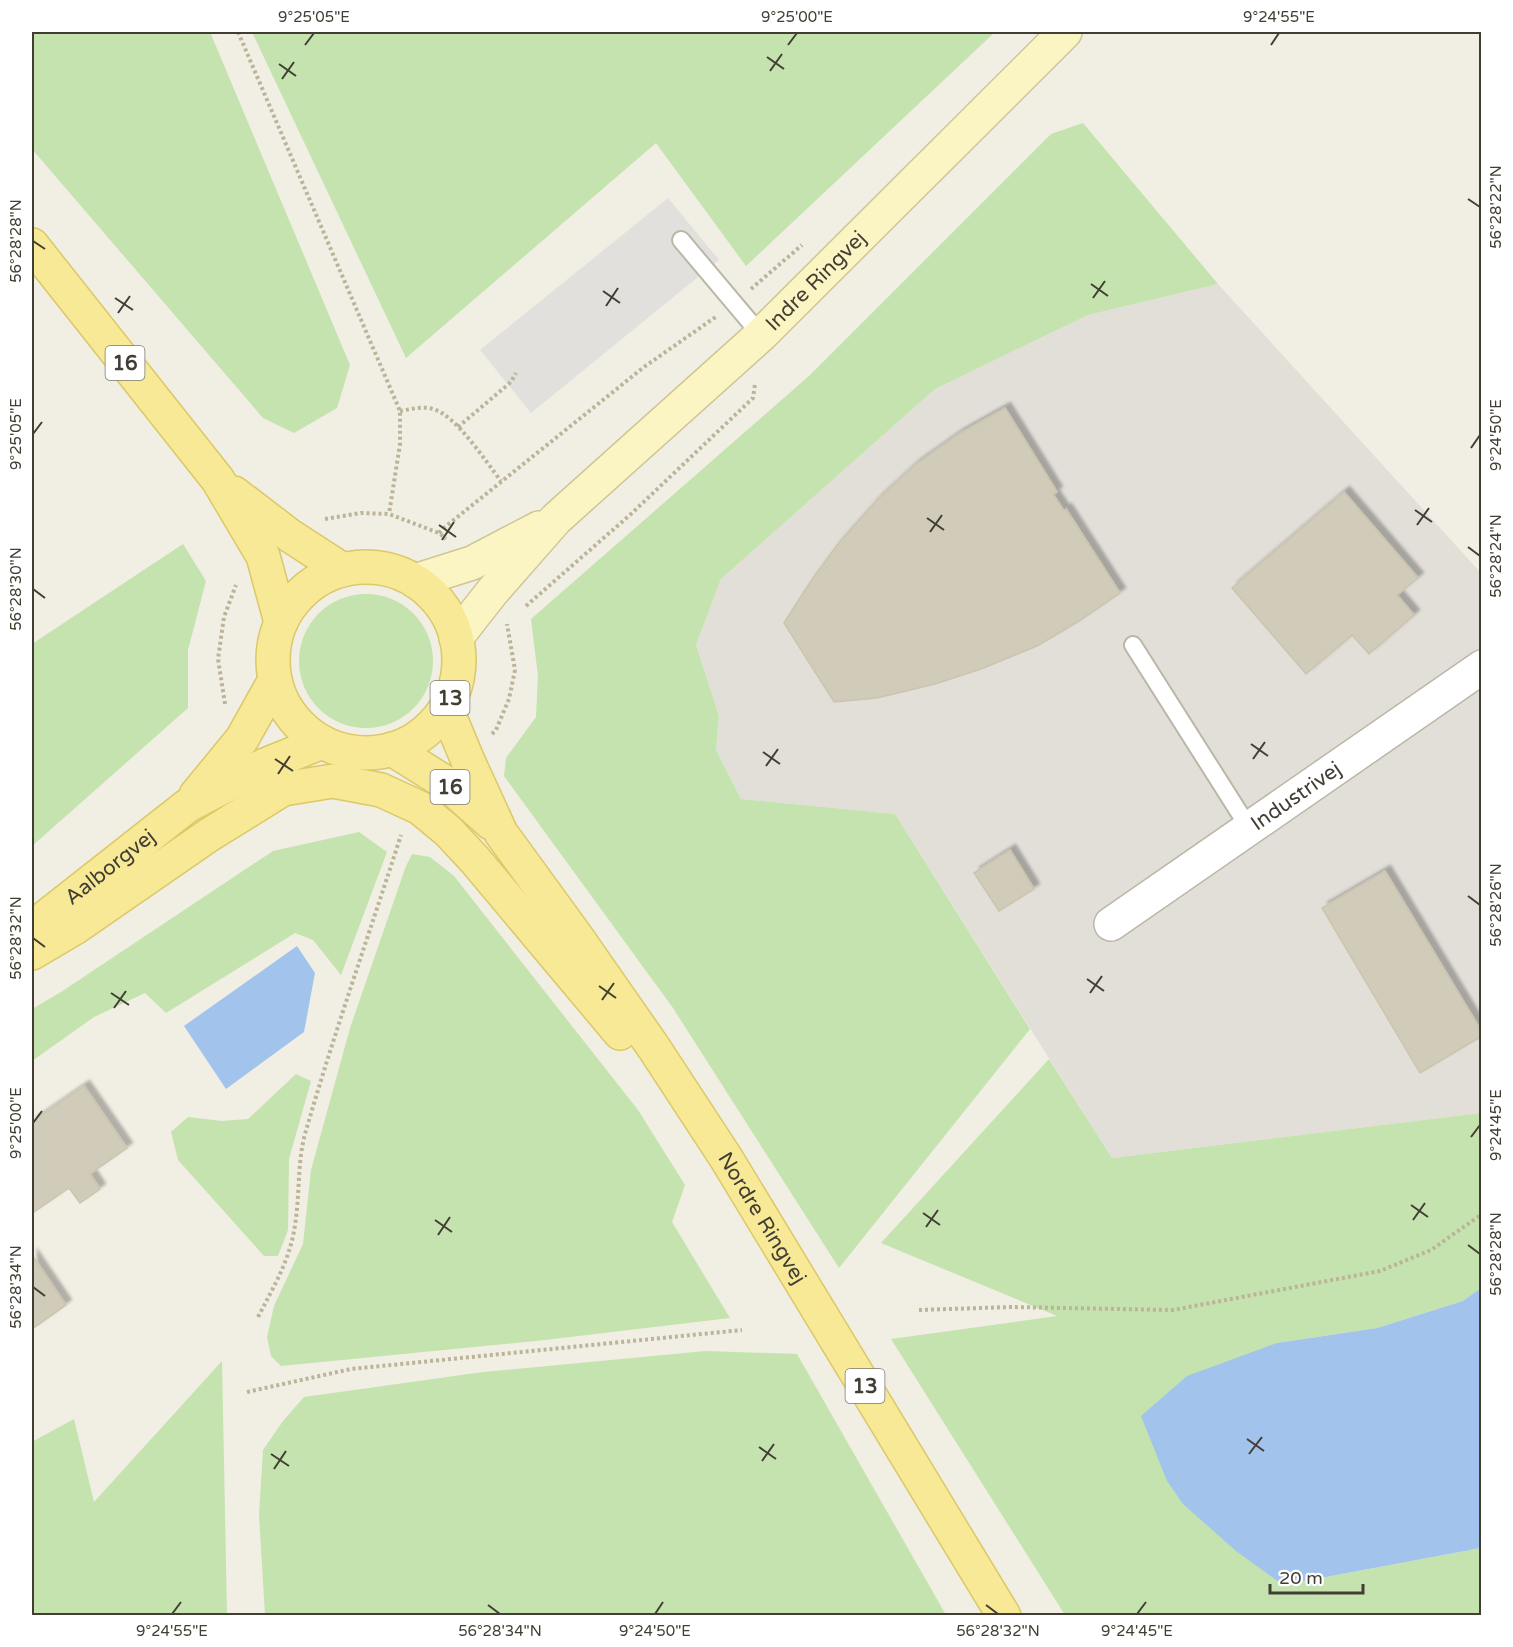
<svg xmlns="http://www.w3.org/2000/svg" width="1513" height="1647" viewBox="0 0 1513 1647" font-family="'Varela Round',sans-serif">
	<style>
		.industrial { fill: #e2dfd9 }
		.green { fill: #c4e3ae }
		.parking { fill: #e1e0dc }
		.water { fill: #a2c3eb }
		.building { fill: #d1cbba; stroke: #ccc4ae; stroke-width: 1.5; filter: url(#shadow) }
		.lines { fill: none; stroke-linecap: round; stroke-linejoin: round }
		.lane-casing { stroke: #bbb7a7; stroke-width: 20 }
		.street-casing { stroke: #bbb7a7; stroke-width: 36 }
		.secondary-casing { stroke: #cec696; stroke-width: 36 }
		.primary-casing { stroke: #dbc867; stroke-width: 36 }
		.path { stroke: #bcb499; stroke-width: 4; stroke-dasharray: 3 3; stroke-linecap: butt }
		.lane { stroke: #fff; stroke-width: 16 }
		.street { stroke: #fff; stroke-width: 33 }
		.secondary { stroke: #fbf5c3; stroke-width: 33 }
		.primary { stroke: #f7e996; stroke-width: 33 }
		.ticks { fill: none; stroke: #423e34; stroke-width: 2 }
		.labels { text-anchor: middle; stroke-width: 6; stroke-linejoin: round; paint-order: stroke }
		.shield { fill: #fff; stroke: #7b7871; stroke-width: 1.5 }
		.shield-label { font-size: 20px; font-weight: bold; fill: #423e34 }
		.street-label { font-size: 21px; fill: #423e34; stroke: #fff }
		.neatline { fill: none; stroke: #423e34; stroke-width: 2 }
		.ticks-label { font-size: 15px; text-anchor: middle; fill: #423e34 }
	</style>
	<defs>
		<filter id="shadow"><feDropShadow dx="5.5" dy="-5.5" stdDeviation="1.5" flood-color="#0004"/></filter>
	</defs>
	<rect width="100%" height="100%" fill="#f1eee4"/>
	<path class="industrial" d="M 1218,284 L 1481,573 L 1481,1113 L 1112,1158 L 895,814 L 741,799 L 716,750 L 719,716 L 696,645 L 721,579 L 935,389 L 1088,315 Z"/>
	<g class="green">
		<path d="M 32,32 L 210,32 L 350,365 L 337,408 L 294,433 L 263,418 L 32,149 Z"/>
		<path d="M 252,32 L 995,32 L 746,266 L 656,143 L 406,358 Z"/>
		<path d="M 1083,123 L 1218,284 L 1088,315 L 935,389 L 721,579 L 696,645 L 719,716 L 716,750 L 741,799 L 895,814 L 1030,1029 L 839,1268 L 673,1008 L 504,776 L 506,758 L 536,717 L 538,676 L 531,619 L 809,376 L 1051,134 Z"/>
		<path d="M 183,544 L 206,581 L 188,650 L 188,708 L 32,846 L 32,644 Z"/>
		<circle cx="366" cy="661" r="67"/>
		<path d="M 359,832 L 387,852 L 341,975 L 313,940 L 295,933 L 166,1013 L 145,993 L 94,1017 L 32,1061 L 32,1009 L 61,992 L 273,851 Z"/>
		<path d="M 412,854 L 430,857 L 454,876 L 638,1110 L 685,1185 L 672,1222 L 730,1318 L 545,1340 L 281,1366 L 271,1356 L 267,1337 L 274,1306 L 303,1244 L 311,1170 L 350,1028 L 406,866 Z"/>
		<path d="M 1049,1059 L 1112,1158 L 1481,1113 L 1481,1288 L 1463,1301 L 1377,1328 L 1277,1343 L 1283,1585 L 1481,1548 L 1481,1615 L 1065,1615 L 891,1339 L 1057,1316 L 881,1243 Z"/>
		<path d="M 296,1074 L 311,1081 L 289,1159 L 288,1230 L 278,1256 L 264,1256 L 178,1160 L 171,1132 L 188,1117 L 222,1121 L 248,1119 Z"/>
		<path d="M 706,1351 L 797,1354 L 946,1615 L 265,1615 L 259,1515 L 263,1450 L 283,1421 L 304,1397 L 483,1372 Z"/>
		<path d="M 222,1361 L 227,1615 L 32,1615 L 32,1442 L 74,1419 L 94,1502 Z"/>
	</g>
	<path class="parking" d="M 668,198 L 719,260 L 531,413 L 480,350 Z"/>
	<g class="water">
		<path d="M 297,946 L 315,973 L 304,1032 L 226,1089 L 184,1026 Z"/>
		<path d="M 1481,1288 L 1481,1548 L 1283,1585 L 1236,1551 L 1183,1504 L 1167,1481 L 1141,1416 L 1187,1376 L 1277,1343 L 1377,1328 L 1463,1301 Z"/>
	</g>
	<g class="building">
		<path d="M 1005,408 L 1057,492 L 1053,494 L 1064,511 L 1066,509 L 1120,593 L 1079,621 L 1037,646 L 981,669 L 935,684 L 877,698 L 834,702 L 784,623 L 811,581 L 838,544 L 878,499 L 915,465 L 959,434 Z"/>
		<path d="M 1344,492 L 1418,578 L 1397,595 L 1414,615 L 1369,654 L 1352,635 L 1306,674 L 1232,588 Z"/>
		<path d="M 1010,850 L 1034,889 L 999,911 L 974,873 Z"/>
		<path d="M 1385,871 L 1482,1032 L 1482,1036 L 1420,1073 L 1322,908 Z"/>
		<path d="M 84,1086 L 127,1148 L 90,1174 L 100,1189 L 80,1203 L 69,1188 L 34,1212 L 32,1208 L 32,1122 Z"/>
		<path d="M 32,1255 L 66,1305 L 32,1329 Z"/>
	</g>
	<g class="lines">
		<g class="lane-casing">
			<g id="lane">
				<path d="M 681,240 L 761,335"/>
				<path d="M 1133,645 L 1249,828"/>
			</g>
		</g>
		<g class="street-casing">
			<g id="street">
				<path id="s1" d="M 1111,924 L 1482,667"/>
			</g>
		</g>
		<g class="secondary-casing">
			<g id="secondary">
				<path d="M 415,581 L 472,563 L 539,528"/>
				<path id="s2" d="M 456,638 L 492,592 L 556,519 L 761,335 L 1065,32"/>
			</g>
		</g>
		<g class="primary-casing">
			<g id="primary">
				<path d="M 32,245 L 218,480 L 263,556 L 281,622"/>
				<path d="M 234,493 L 289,535 L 343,570"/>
				<circle cx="366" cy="660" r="93"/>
				<path id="s3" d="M 446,708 L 468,761 L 501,833 L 576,936 L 654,1048 L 726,1158 L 1004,1616"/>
				<path d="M 392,749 L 446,783 L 491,823"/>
				<path d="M 196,795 L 242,739 L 275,680"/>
				<path id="s4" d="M 32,928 L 187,806 L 265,765 L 322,742"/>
				<path d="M 32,953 L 76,927 L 209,835 L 283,789 L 333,781 L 381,790 L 420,808 L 448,831 L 475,860 L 620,1033"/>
			</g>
		</g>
		<g class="path">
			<path d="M 238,32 L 400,411 L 400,444 L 389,514"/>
			<path d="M 751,289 L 802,245"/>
			<path d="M 400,411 C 411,409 423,406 433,409 C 456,415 486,462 501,481"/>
			<path d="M 458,427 L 511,382 L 516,373"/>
			<path d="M 325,519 L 361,513 L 389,514 L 439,533 L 446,539"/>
			<path d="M 439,533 L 445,527 L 644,367 L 717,316"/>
			<path d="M 526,606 L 631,514 L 753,398 L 755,384"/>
			<path d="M 225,704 L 218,659 L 224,617 L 236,585"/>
			<path d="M 492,734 L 496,730 L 509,699 L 515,670 L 507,624"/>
			<path d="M 919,1310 L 1011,1307 L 1173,1310 L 1380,1271 L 1431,1250 L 1482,1214"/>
			<path d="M 258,1317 C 274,1286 290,1260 295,1225 C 300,1195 297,1164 305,1134 C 334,1033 369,935 401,835"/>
			<path d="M 247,1392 L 351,1369 L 742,1330"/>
		</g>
		<use href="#lane" class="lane"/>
		<use href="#street" class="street"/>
		<use href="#secondary" class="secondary"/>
		<use href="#primary" class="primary"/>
	</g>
	<path class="ticks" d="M 305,45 L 314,33M 788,45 L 797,33M 1271,45 L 1279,33M 767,57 L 784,69M 279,64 L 296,76M 770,71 L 782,54M 282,79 L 294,62M 1468,199 L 1480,207M 33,241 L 45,249M 1091,284 L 1108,296M 603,291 L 620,303M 115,298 L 133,310M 1093,298 L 1105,281M 606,306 L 618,288M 118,313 L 130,296M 33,434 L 42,422M 1471,448 L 1480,435M 1415,510 L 1432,522M 927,518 L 944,530M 439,525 L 456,537M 1417,525 L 1429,508M 930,532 L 942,515M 442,540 L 454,522M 1468,547 L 1480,556M 33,589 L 45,598M 1251,744 L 1268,756M 763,752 L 780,764M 275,759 L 293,771M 1253,759 L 1265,742M 766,766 L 778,749M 278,774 L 290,756M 1468,896 L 1480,905M 33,938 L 45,947M 1087,979 L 1104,991M 599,986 L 616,998M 111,993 L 129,1005M 1090,993 L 1102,976M 602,1000 L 614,983M 114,1008 L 126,991M 33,1123 L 42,1111M 1471,1137 L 1480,1125M 1411,1205 L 1428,1217M 923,1213 L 940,1225M 435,1220 L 452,1232M 1413,1220 L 1425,1203M 926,1227 L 938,1210M 438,1235 L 450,1217M 1468,1245 L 1480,1254M 33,1287 L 45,1296M 1247,1439 L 1264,1451M 759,1447 L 776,1459M 271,1454 L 289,1466M 1249,1454 L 1262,1437M 762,1461 L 774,1444M 274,1469 L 286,1451M 488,1605 L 500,1614M 986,1605 L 998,1614M 172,1614 L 181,1602M 655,1614 L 663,1602M 1137,1614 L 1146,1602"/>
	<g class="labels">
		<g class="shield">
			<rect x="105.5" y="346" width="39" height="34" rx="4.5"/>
			<rect x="430.5" y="681" width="39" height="34" rx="4.5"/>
			<rect x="430.5" y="770" width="39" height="34" rx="4.5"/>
			<rect x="845.5" y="1369" width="39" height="34" rx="4.5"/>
		</g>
		<g class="shield-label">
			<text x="125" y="370">16</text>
			<text x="450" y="705">13</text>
			<text x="450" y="794">16</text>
			<text x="865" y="1393">13</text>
		</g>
		<g class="street-label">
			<text dy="7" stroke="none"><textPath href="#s2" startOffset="508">Indre Ringvej</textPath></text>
			<text dy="7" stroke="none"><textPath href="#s1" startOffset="225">Industrivej</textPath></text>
			<text dy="7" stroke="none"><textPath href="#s4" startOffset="99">Aalborgvej</textPath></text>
			<text dy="7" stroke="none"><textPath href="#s3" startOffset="602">Nordre Ringvej</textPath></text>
		</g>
	</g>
	<rect width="1513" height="1647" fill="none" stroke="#ffffff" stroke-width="66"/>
	<path d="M1270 1584v9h93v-9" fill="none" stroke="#423e34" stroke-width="3"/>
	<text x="1279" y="1584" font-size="18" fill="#423e34" stroke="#ffffff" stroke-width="4.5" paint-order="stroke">20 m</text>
	<rect x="33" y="33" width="1447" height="1581" class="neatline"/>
	<g class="ticks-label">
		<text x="314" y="22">9°25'05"E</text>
		<text x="797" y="22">9°25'00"E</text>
		<text x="1279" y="22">9°24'55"E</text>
		<text transform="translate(1496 207) rotate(-90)" y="5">56°28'22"N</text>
		<text transform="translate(16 241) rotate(-90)" y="5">56°28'28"N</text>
		<text transform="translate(16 434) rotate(-90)" y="5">9°25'05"E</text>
		<text transform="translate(1496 435) rotate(-90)" y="5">9°24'50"E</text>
		<text transform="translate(1496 556) rotate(-90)" y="5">56°28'24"N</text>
		<text transform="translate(16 589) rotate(-90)" y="5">56°28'30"N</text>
		<text transform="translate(1496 905) rotate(-90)" y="5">56°28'26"N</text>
		<text transform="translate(16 938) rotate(-90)" y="5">56°28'32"N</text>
		<text transform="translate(16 1123) rotate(-90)" y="5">9°25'00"E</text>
		<text transform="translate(1496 1125) rotate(-90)" y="5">9°24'45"E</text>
		<text transform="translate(1496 1254) rotate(-90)" y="5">56°28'28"N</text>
		<text transform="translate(16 1287) rotate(-90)" y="5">56°28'34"N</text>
		<text x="172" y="1636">9°24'55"E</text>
		<text x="500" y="1636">56°28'34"N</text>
		<text x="655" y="1636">9°24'50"E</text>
		<text x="998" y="1636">56°28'32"N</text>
		<text x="1137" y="1636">9°24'45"E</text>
	</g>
</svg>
